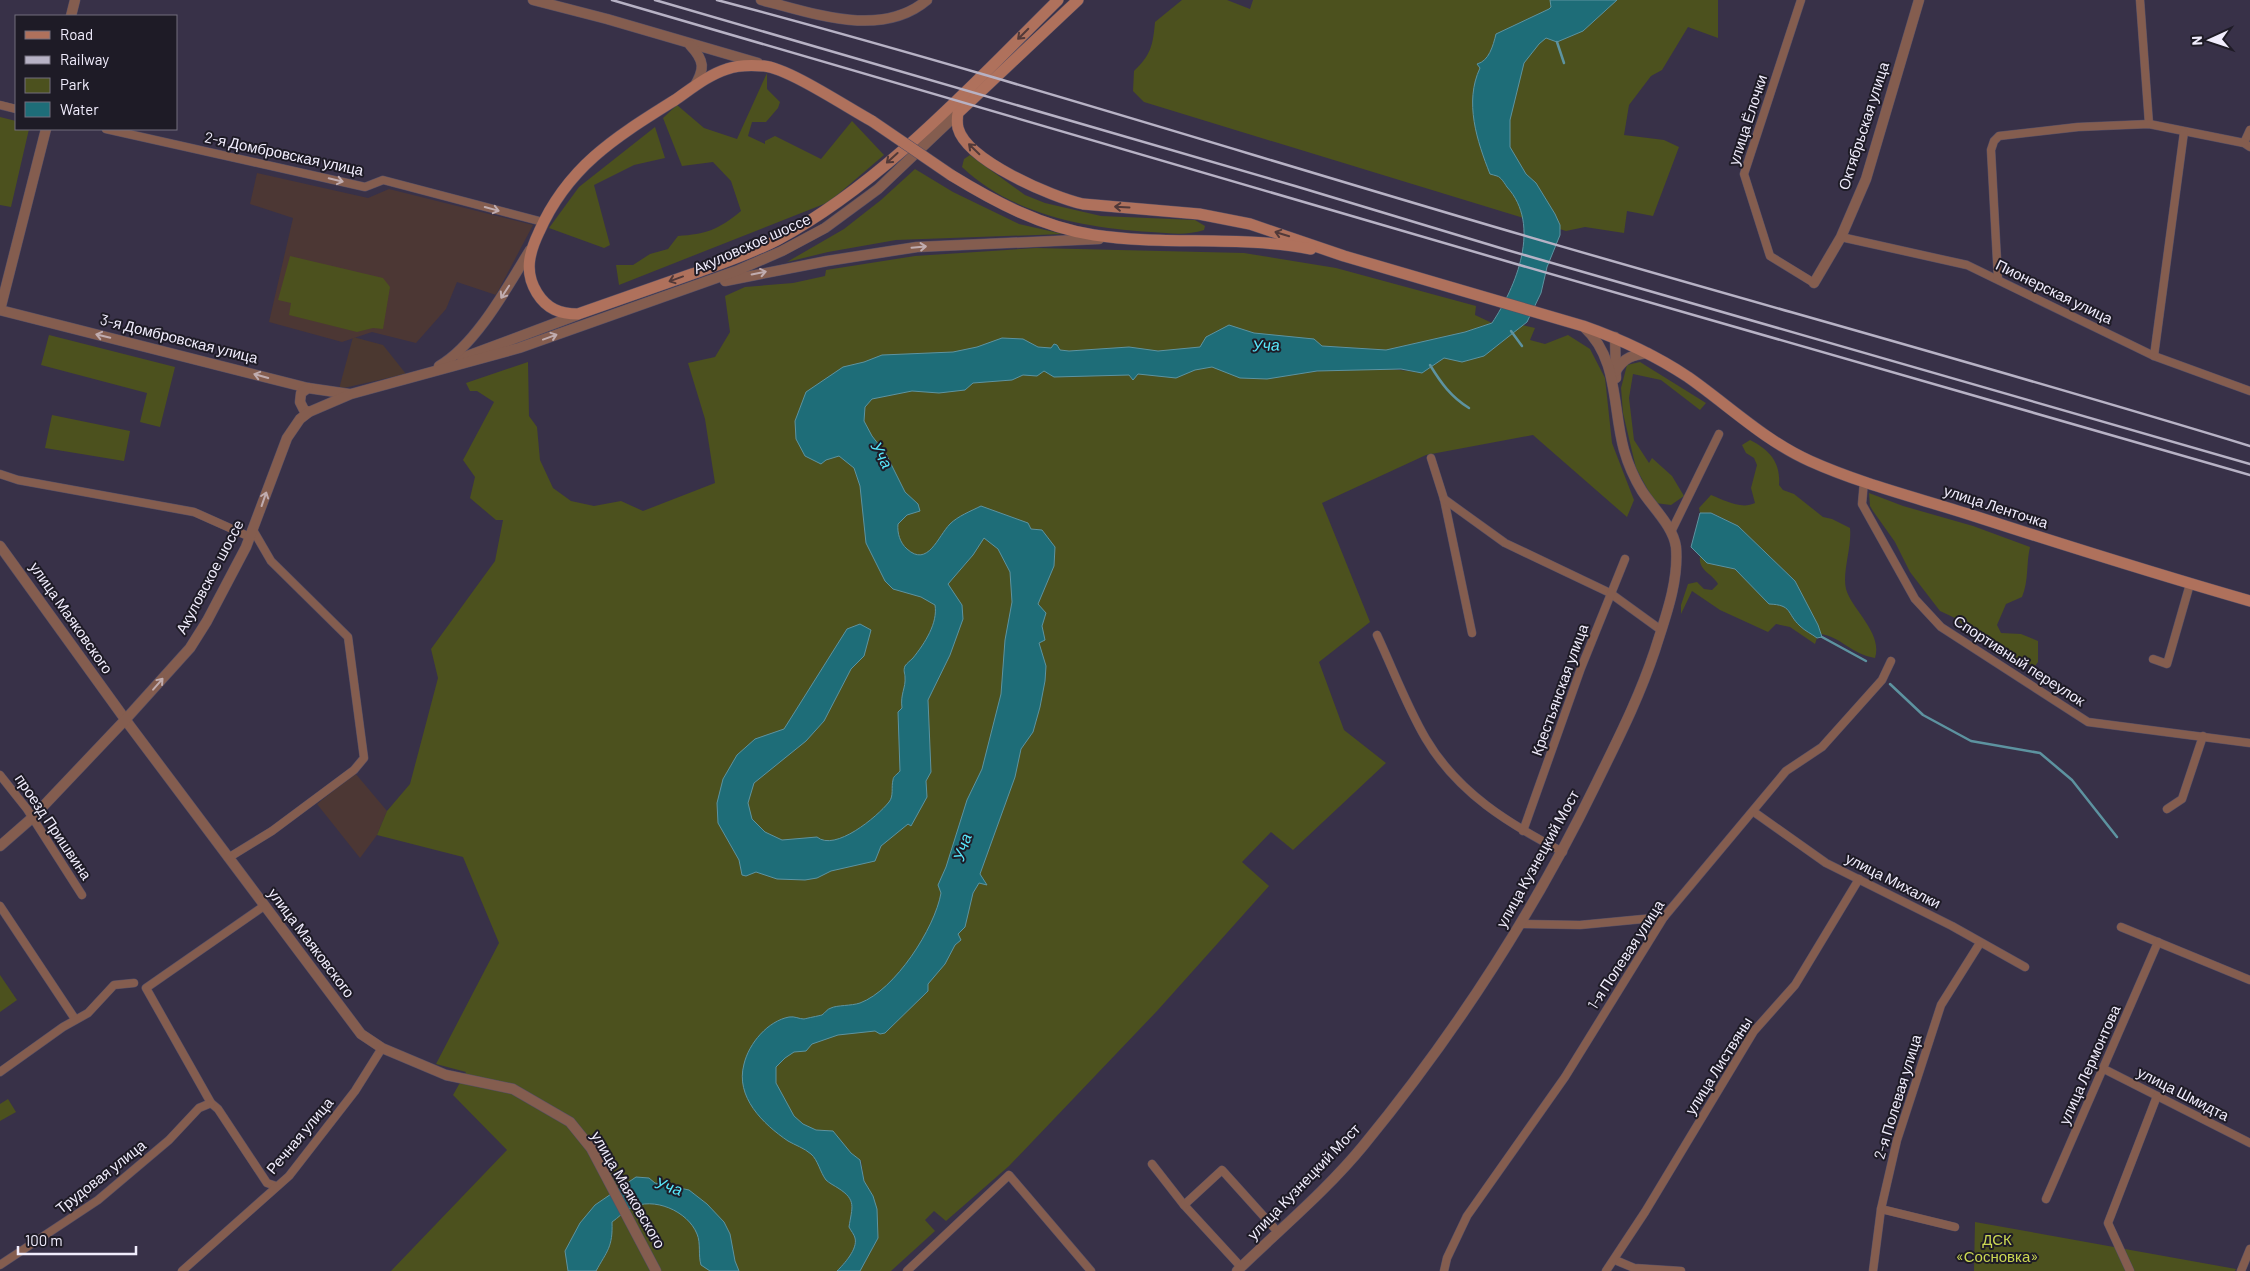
<svg xmlns="http://www.w3.org/2000/svg" width="2250" height="1271" viewBox="0 0 2250 1271" font-family="Barlow,sans-serif">
	<style>
		.commercial { fill: #4b3830 }
		.education { fill: #4c3734 }
		.green { fill: #4c511e }
		.water { fill: #1e6d78; stroke: #5d93a0 }
		.lines { fill: none; stroke-linecap: round; stroke-linejoin: round }
		.stream { stroke: #5d93a0; stroke-width: 2.5 }
		.minor-casing { stroke: #564f65; stroke-width: 9 }
		.tertiary-casing { stroke: #564f65; stroke-width: 11 }
		.secondary-casing { stroke: #564f65; stroke-width: 12 }
		.minor { stroke: #845d4f; stroke-width: 8 }
		.tertiary { stroke: #845d4f; stroke-width: 10 }
		.secondary { stroke: #af715c; stroke-width: 11 }
		.rail { stroke: #b7b2c5; stroke-width: 2.5 }
		.secondary-bridge-casing { stroke: #564f65; stroke-width: 12; stroke-linecap: butt }
		.secondary-bridge { stroke: #af715c; stroke-width: 11 }
		.oneway { stroke: #513939 }
		.oneway2 { stroke: #c0acaf }
		.labels { text-anchor: middle; stroke-width: 4; stroke-linejoin: round; paint-order: stroke }
		.street-label { font-size: 15px; fill: #f1edfd; stroke: #1e1b26 }
		.park-label { font-size: 15px; fill: #ccd853; stroke: #1e1b26 }
		.water-label { font-size: 16px; font-style: italic; fill: #59e9fd; stroke: #1e1b26 }
	</style>
	<rect width="100%" height="100%" fill="#383148"/>
	<path class="commercial" d="M 353,337 L 383,345 L 406,374 L 339,389 Z"/>
	<g class="education">
		<path d="M 257,173 L 368,198 L 389,189 L 533,225 L 496,295 L 457,282 L 446,309 L 416,343 L 372,332 L 342,342 L 269,322 L 293,218 L 250,204 Z"/>
		<path d="M 355,773 L 387,811 L 377,835 L 360,858 L 317,804 Z"/>
	</g>
	<g class="green">
		<path d="M 1182,0 L 1227,0 L 1250,9 L 1253,0 L 1718,0 L 1718,38 L 1688,27 L 1662,70 L 1651,76 L 1629,105 L 1624,135 L 1664,140 L 1679,147 L 1653,216 L 1627,211 L 1624,233 L 1585,227 L 1566,231 L 1144,102 L 1133,91 L 1134,71 C 1151,55 1153,45 1155,22 Z"/>
		<path d="M 767,73 L 767,89 L 780,102 L 778,108 L 766,122 L 752,122 L 748,136 L 765,144 L 765,141 L 775,136 L 821,159 L 852,121 L 884,155 L 829,202 L 619,285 L 616,265 L 633,265 L 650,254 L 668,249 L 678,236 C 706,234 718,230 741,211 L 731,181 L 713,162 L 682,166 L 663,118 L 677,105 L 704,128 L 737,139 Z"/>
		<path d="M 0,117 L 16,121 L 16,129 L 29,129 L 11,207 L 0,205 Z"/>
		<path d="M 655,127 L 665,158 L 634,165 L 594,185 L 610,245 L 604,248 L 549,228 L 579,187 Z"/>
		<path d="M 970,155 L 1025,195 L 1045,203 L 1101,216 L 1195,220 L 1205,226 L 1204,230 C 1186,236 1169,233 1151,232 C 1085,228 1011,214 962,167 L 964,159 Z"/>
		<path d="M 915,169 L 953,192 L 1019,224 L 1063,234 L 896,240 L 828,252 L 787,262 L 844,229 L 881,200 Z"/>
		<path d="M 1036,248 L 1244,253 L 1336,268 L 1476,306 L 1475,315 L 1492,323 L 1465,332 L 1386,350 L 1322,346 L 1317,343 L 1282,376 C 1327,369 1377,365 1422,373 L 1444,358 C 1483,366 1494,347 1522,325 L 1535,328 L 1530,340 L 1545,344 L 1568,335 L 1590,349 L 1605,378 L 1612,443 L 1634,500 L 1627,517 L 1533,435 L 1426,455 L 1322,503 L 1370,622 L 1319,662 L 1344,730 L 1386,763 L 1293,850 L 1271,832 L 1242,862 L 1269,886 L 1157,1011 L 1009,1166 L 946,1221 L 934,1211 L 925,1220 L 935,1231 L 891,1271 L 860,1271 L 878,1238 L 873,1196 L 864,1181 L 861,1160 L 837,1186 C 856,1200 853,1204 849,1227 C 851,1231 854,1234 855,1238 C 858,1249 844,1264 837,1271 L 391,1271 L 507,1150 L 453,1095 L 466,1072 L 436,1064 L 499,943 L 463,857 L 377,835 L 387,811 L 410,784 L 438,678 L 431,649 L 495,561 L 503,520 L 496,520 L 470,498 L 475,477 L 463,460 L 494,402 L 477,391 L 470,391 L 466,383 L 528,362 L 529,416 L 537,427 L 540,460 L 553,488 L 571,501 L 594,506 L 621,501 L 643,511 L 715,483 L 705,419 L 688,363 L 715,357 L 730,332 L 725,296 L 745,287 L 793,283 L 825,276 L 826,270 L 915,256 Z"/>
		<path d="M 290,256 L 383,278 L 390,287 L 383,329 L 373,328 L 357,332 L 289,315 L 291,303 L 278,300 Z"/>
		<path d="M 49,335 L 175,367 L 160,427 L 140,422 L 147,393 L 41,365 Z"/>
		<path d="M 1640,362 L 1706,403 L 1700,410 L 1661,380 L 1633,374 L 1629,398 L 1634,440 L 1649,463 L 1652,458 L 1672,476 L 1684,496 L 1671,505 L 1655,503 L 1636,468 L 1623,413 L 1621,388 L 1627,365 Z"/>
		<path d="M 52,415 L 130,431 L 124,461 L 45,448 Z"/>
		<path d="M 1750,440 C 1770,450 1781,463 1779,485 L 1783,490 L 1794,494 L 1823,517 L 1832,519 L 1850,528 C 1852,547 1842,572 1846,589 C 1852,610 1883,633 1875,658 C 1851,654 1841,637 1821,634 L 1795,581 L 1738,526 L 1712,513 L 1700,513 L 1699,508 L 1711,495 C 1724,500 1741,510 1755,503 L 1751,488 L 1757,465 L 1754,458 L 1746,453 L 1742,445 Z"/>
		<path d="M 1869,493 L 1903,506 L 1973,526 L 2030,547 C 2026,564 2029,580 2022,597 L 2006,604 L 1997,625 L 2001,633 L 2021,634 L 2038,641 L 2038,662 L 2035,666 L 1997,655 L 1955,618 L 1940,611 L 1910,572 L 1895,542 L 1873,511 L 1870,506 Z"/>
		<path d="M 1700,556 L 1707,563 L 1735,569 L 1769,603 C 1793,605 1786,613 1800,626 C 1805,631 1812,634 1817,638 L 1815,644 L 1790,627 L 1776,624 L 1768,632 L 1720,610 L 1692,591 L 1681,614 L 1681,605 L 1688,584 L 1697,582 L 1704,589 L 1712,590 L 1718,584 C 1712,573 1698,571 1700,556 Z"/>
		<path d="M 0,975 L 17,1000 L 0,1012 Z"/>
		<path d="M 8,1099 L 16,1112 L 0,1121 L 0,1104 Z"/>
		<path d="M 1975,1222 L 2236,1269 L 2235,1271 L 1974,1271 Z"/>
	</g>
	<g class="water">
		<path d="M 1550,0 L 1617,0 L 1583,31 L 1557,42 L 1546,38 L 1539,44 L 1524,63 L 1510,120 L 1510,147 L 1526,174 L 1536,183 L 1555,214 L 1560,225 L 1560,235 L 1547,267 L 1541,293 L 1527,322 L 1484,356 L 1462,362 L 1444,358 L 1422,373 L 1401,369 L 1317,371 L 1267,379 L 1240,378 L 1212,367 L 1195,370 L 1176,378 L 1138,374 L 1133,380 L 1129,375 L 1054,377 L 1044,371 L 1037,376 L 1023,375 L 1012,380 L 973,383 L 965,390 L 939,393 L 912,391 L 872,399 L 865,407 L 864,421 L 872,436 L 886,454 L 905,492 L 918,504 L 920,511 L 907,515 L 898,524 C 897,533 900,543 907,549 C 928,568 938,536 950,524 C 958,516 971,511 981,506 L 1028,523 L 1031,529 L 1042,530 L 1055,547 L 1054,566 L 1038,604 L 1046,613 L 1042,626 L 1045,640 L 1039,643 L 1046,666 L 1045,681 L 1040,707 L 1033,732 L 1021,749 L 1015,777 L 980,874 L 987,885 L 979,883 L 973,893 L 965,927 L 958,934 L 961,940 L 955,945 L 945,964 L 928,984 L 928,991 L 885,1033 L 880,1034 L 875,1031 L 838,1035 L 812,1044 L 806,1051 L 794,1052 L 785,1058 L 776,1067 L 776,1083 L 794,1116 L 803,1124 L 816,1130 L 833,1131 L 851,1153 L 860,1160 L 864,1181 L 873,1196 L 877,1209 L 878,1238 L 860,1271 L 837,1271 C 844,1264 858,1249 855,1238 C 854,1234 851,1231 849,1227 C 852,1207 857,1200 838,1188 C 835,1186 829,1183 826,1180 C 820,1172 818,1160 811,1154 C 804,1148 795,1145 788,1141 C 763,1124 735,1097 744,1064 C 749,1043 768,1021 789,1017 C 795,1016 799,1019 804,1019 C 808,1018 818,1016 822,1015 C 825,1013 827,1009 831,1008 C 837,1005 851,1006 860,1003 C 895,990 935,928 941,893 L 938,885 L 946,867 L 967,800 L 982,769 L 1001,694 L 1005,640 L 1012,602 L 1010,572 L 998,549 L 984,538 L 973,555 L 948,584 L 962,605 L 963,619 L 950,655 L 928,700 L 931,772 L 926,781 L 927,797 L 911,826 L 908,824 L 881,846 L 875,861 L 831,871 L 817,878 L 805,880 L 777,879 L 756,872 L 746,876 L 742,875 L 739,860 L 718,823 L 717,803 L 723,779 L 737,755 L 755,739 L 784,729 L 847,629 L 860,624 L 871,630 L 864,656 L 851,669 L 824,721 L 806,741 L 754,783 L 748,803 L 752,819 L 765,832 L 782,840 L 817,837 C 835,852 877,817 889,802 C 894,796 891,787 893,780 C 893,776 898,774 900,771 L 898,712 L 902,708 C 900,694 906,688 905,677 C 905,673 903,671 905,666 C 907,663 910,661 913,658 C 925,643 938,623 935,605 L 921,597 L 893,589 L 885,581 L 866,543 L 860,486 L 854,468 L 839,456 L 826,460 L 821,464 L 805,456 L 796,439 L 795,421 L 806,392 L 843,367 L 864,362 L 882,355 L 953,352 L 977,347 L 1002,338 L 1023,339 L 1038,347 L 1051,348 L 1054,344 L 1057,345 L 1060,350 L 1069,351 L 1129,347 L 1158,351 L 1200,347 L 1206,337 L 1229,325 L 1254,333 L 1314,339 L 1322,346 L 1386,350 L 1465,332 L 1492,323 C 1516,287 1542,225 1507,187 C 1505,184 1501,177 1497,176 C 1495,175 1492,175 1490,174 C 1477,141 1464,102 1480,68 L 1477,64 C 1489,61 1493,46 1496,34 L 1549,9 L 1551,7 Z"/>
		<path d="M 1700,513 L 1711,513 L 1738,526 L 1795,581 L 1818,625 L 1822,637 L 1817,638 C 1812,634 1805,631 1800,626 C 1786,613 1793,605 1769,604 L 1735,569 L 1707,563 L 1691,547 Z"/>
		<path d="M 636,1177 L 649,1178 L 655,1183 L 689,1190 L 707,1204 L 724,1222 L 730,1234 L 735,1261 L 739,1271 L 710,1271 L 701,1265 C 698,1255 701,1243 697,1234 C 688,1211 653,1196 631,1208 C 624,1211 618,1218 612,1222 C 613,1247 607,1251 596,1271 L 568,1271 L 565,1251 L 580,1223 L 595,1205 Z"/>
	</g>
	<g class="lines">
		<g class="stream">
			<path d="M 1557,42 L 1564,63"/>
			<path d="M 1511,331 L 1522,346"/>
			<path d="M 1430,365 C 1441,383 1451,397 1469,408"/>
			<path d="M 1822,637 L 1866,661"/>
			<path d="M 1890,684 L 1923,715 L 1971,741 L 2040,753 L 2072,780 L 2117,837"/>
		</g>
		<g class="minor-casing">
			<g id="minor">
				<path d="M 1801,0 L 1744,174 L 1770,256 L 1814,283"/>
				<path d="M 2140,0 L 2149,124"/>
				<path d="M 0,105 L 16,109"/>
				<path d="M 106,129 L 365,187 L 383,180 L 543,222"/>
				<path d="M 2244,143 L 2250,130"/>
				<path d="M 1841,237 L 1967,265 L 2154,356 L 2250,391"/>
				<path d="M 1998,279 L 1991,150 L 1994,141 L 1999,136 L 2078,127 L 2149,124 L 2244,143 L 2250,147"/>
				<path d="M 2154,356 L 2184,132"/>
				<path d="M 1431,458 L 1444,499 L 1472,633"/>
				<path d="M 0,474 L 18,480 L 194,512 L 250,537"/>
				<path d="M 1864,481 L 1862,504 L 1915,599 L 1941,627 L 2088,722 L 2250,743"/>
				<path d="M 1444,499 L 1505,543 L 1610,593 L 1661,630"/>
				<path d="M 1671,532 L 1719,434"/>
				<path d="M 1377,635 C 1393,669 1407,707 1426,739 C 1458,793 1509,824 1563,852"/>
				<path d="M 2153,659 L 2167,664 L 2190,584"/>
				<path d="M 0,775 L 27,809 L 82,895"/>
				<path d="M 2167,809 L 2182,799 L 2203,736"/>
				<path d="M 1754,812 L 1826,863 L 1952,926 L 2025,967"/>
				<path d="M 1523,831 L 1581,668 L 1625,559"/>
				<path d="M 228,858 L 272,831 L 354,770 L 364,758 L 348,637 L 271,561 L 253,530"/>
				<path d="M 0,906 L 75,1019"/>
				<path d="M 264,906 L 146,988 L 211,1103 L 218,1109 L 267,1183 L 276,1186"/>
				<path d="M 1522,924 L 1580,925 L 1664,917"/>
				<path d="M 2121,927 L 2250,980"/>
				<path d="M 2104,1069 L 2250,1143"/>
				<path d="M 0,1072 L 63,1027 L 88,1013 L 114,985 L 134,983"/>
				<path d="M 1152,1164 L 1184,1205 L 1241,1267"/>
				<path d="M 2046,1199 L 2158,942"/>
				<path d="M 1184,1205 L 1222,1170 L 1277,1231"/>
				<path d="M 1881,1209 L 1955,1227"/>
				<path d="M 1615,1260 L 1634,1268 L 1681,1271"/>
				<path d="M 0,1265 L 98,1200 L 169,1140 L 199,1108 L 211,1103"/>
				<path d="M 182,1271 L 289,1176 L 355,1091 L 382,1048"/>
				<path d="M 907,1271 L 1009,1175 L 1091,1271"/>
				<path d="M 1444,1271 L 1447,1258 L 1467,1216 L 1565,1077 L 1664,917 L 1786,771 L 1822,747 L 1882,680 L 1891,661"/>
				<path d="M 1606,1271 L 1645,1212 L 1754,1031 L 1795,985 L 1859,879"/>
				<path d="M 1873,1271 L 1881,1209 L 1897,1140 L 1941,1005 L 1980,943"/>
				<path d="M 2130,1271 L 2108,1223 L 2157,1096"/>
				<path d="M 2241,1271 L 2250,1249"/>
			</g>
		</g>
		<g class="tertiary-casing">
			<g id="tertiary">
				<path d="M 533,0 L 607,19 L 758,63"/>
				<path d="M 761,0 C 813,13 881,39 927,0"/>
				<path d="M 71,16 L 75,0"/>
				<path d="M 690,45 C 705,61 705,69 694,87"/>
				<path d="M 725,281 L 827,261 L 917,247 L 1099,239"/>
				<path d="M 1814,283 L 1841,237 L 1866,179 L 1919,0"/>
				<path d="M 0,310 L 308,388 L 349,394"/>
				<path d="M 0,310 L 46,129"/>
				<path d="M 1615,337 L 1616,378"/>
				<path d="M 462,358 L 577,315"/>
				<path d="M 439,366 C 476,345 508,286 530,250"/>
				<path d="M 1616,371 C 1624,357 1633,355 1648,353"/>
				<path d="M 308,388 L 301,393 L 300,402 L 304,410 L 309,412"/>
				<path d="M 0,546 L 130,726 L 361,1034 L 382,1048 L 446,1075 L 513,1089 L 570,1122 L 591,1148 L 656,1271"/>
				<path d="M 0,846 L 32,818 L 125,720 L 190,648 L 207,621 L 246,547 L 287,438 L 300,419 L 309,412 L 351,394 L 519,348 L 736,271 L 782,251 L 825,228 L 878,189 L 958,113"/>
				<path d="M 1237,1271 C 1279,1230 1326,1191 1363,1146 C 1455,1034 1534,912 1597,782 C 1619,737 1639,698 1655,650 C 1665,618 1679,582 1676,547 C 1673,526 1653,508 1642,491 C 1634,478 1628,464 1624,450 C 1612,407 1619,359 1584,327"/>
			</g>
		</g>
		<g class="secondary-casing">
			<g id="secondary">
				<path d="M 1078,0 L 958,113 C 957,118 957,123 958,128 C 967,161 1052,197 1083,204 L 1199,214 L 1250,224 L 1344,256 L 1583,326 C 1620,339 1655,355 1688,377 C 1728,405 1765,441 1810,461 C 1861,484 1918,498 1971,515 C 2064,545 2156,574 2250,601"/>
				<path d="M 872,121 C 848,108 788,68 764,66 C 752,65 738,65 727,69 C 708,75 691,89 675,100 C 616,137 568,166 539,232 C 529,253 524,272 537,293 C 547,309 560,314 578,314 C 616,301 654,287 692,274 C 720,264 750,254 777,240 C 883,183 973,84 1058,0"/>
				<path d="M 951,175 C 995,202 1042,227 1094,235 C 1166,246 1239,235 1311,249"/>
			</g>
		</g>
		<use href="#minor" class="minor"/>
		<use href="#tertiary" class="tertiary"/>
		<use href="#secondary" class="secondary"/>
		<g class="rail">
			<path d="M 612,0 L 1523,266 L 2250,475"/>
			<path d="M 655,0 L 1295,186 L 1507,250 L 2250,464"/>
			<path d="M 717,0 C 978,69 1236,151 1495,227 C 1747,301 1999,369 2250,446"/>
		</g>
		<g class="secondary-bridge-casing">
			<path id="secondary-bridge" d="M 872,121 L 951,175"/>
		</g>
		<use href="#secondary-bridge" class="secondary-bridge"/>
	</g>
	<defs><path id="oneway-shaft" d="M-6 0H5M1.5-3L5.5 0L1.5 3" fill="none" stroke-width="1.6" stroke-linecap="round" stroke-linejoin="round" transform="scale(1.25)"/></defs>
	<g class="oneway">
		<use href="#oneway-shaft" transform="translate(1023 34) rotate(135)"/>
		<use href="#oneway-shaft" transform="translate(974 149) rotate(-136)"/>
		<use href="#oneway-shaft" transform="translate(892 158) rotate(138)"/>
		<use href="#oneway-shaft" transform="translate(1122 207) rotate(-177)"/>
		<use href="#oneway-shaft" transform="translate(1282 234) rotate(-163)"/>
		<use href="#oneway-shaft" transform="translate(676 279) rotate(160)"/>
	</g>
	<g class="oneway2">
		<use href="#oneway-shaft" transform="translate(336 180) rotate(14)"/>
		<use href="#oneway-shaft" transform="translate(492 209) rotate(15)"/>
		<use href="#oneway-shaft" transform="translate(919 247) rotate(-5)"/>
		<use href="#oneway-shaft" transform="translate(759 273) rotate(-12)"/>
		<use href="#oneway-shaft" transform="translate(505 292) rotate(123)"/>
		<use href="#oneway-shaft" transform="translate(103 336) rotate(-166)"/>
		<use href="#oneway-shaft" transform="translate(550 337) rotate(-20)"/>
		<use href="#oneway-shaft" transform="translate(261 376) rotate(-164)"/>
		<use href="#oneway-shaft" transform="translate(264 499) rotate(-71)"/>
		<use href="#oneway-shaft" transform="translate(158 684) rotate(-49)"/>
	</g>
	<g class="labels">
		<g class="street-label">
			<text transform="translate(1748 120) rotate(-72)" y="5">улица Ёлочки</text>
			<text transform="translate(1864 126) rotate(-72)" y="5">Октябрьская улица</text>
			<text transform="translate(284 154) rotate(12)" y="5">2-я Домбровская улица</text>
			<text transform="translate(752 244) rotate(-24)" y="5">Акуловское шоссе</text>
			<text transform="translate(2054 292) rotate(26)" y="5">Пионерская улица</text>
			<text transform="translate(179 339) rotate(14)" y="5">3-я Домбровская улица</text>
			<text transform="translate(1996 507) rotate(18)" y="5">улица Ленточка</text>
			<text transform="translate(210 577) rotate(-62)" y="5">Акуловское шоссе</text>
			<text transform="translate(71 618) rotate(55)" y="5">улица Маяковского</text>
			<text transform="translate(2019 661) rotate(33)" y="5">Спортивный переулок</text>
			<text transform="translate(1560 690) rotate(-70)" y="5">Крестьянская улица</text>
			<text transform="translate(53 827) rotate(56)" y="5">проезд Пришвина</text>
			<text transform="translate(1538 859) rotate(-61)" y="5">улица Кузнецкий Мост</text>
			<text transform="translate(1893 881) rotate(27)" y="5">улица Михалки</text>
			<text transform="translate(311 943) rotate(53)" y="5">улица Маяковского</text>
			<text transform="translate(1626 955) rotate(-57)" y="5">1-я Полевая улица</text>
			<text transform="translate(2090 1065) rotate(-66)" y="5">улица Лермонтова</text>
			<text transform="translate(1719 1066) rotate(-58)" y="5">улица Листвяны</text>
			<text transform="translate(2183 1094) rotate(27)" y="5">улица Шмидта</text>
			<text transform="translate(1898 1097) rotate(-73)" y="5">2-я Полевая улица</text>
			<text transform="translate(300 1136) rotate(-50)" y="5">Речная улица</text>
			<text transform="translate(101 1177) rotate(-38)" y="5">Трудовая улица</text>
			<text transform="translate(1304 1182) rotate(-46)" y="5">улица Кузнецкий Мост</text>
			<text transform="translate(628 1190) rotate(60)" y="5">улица Маяковского</text>
		</g>
		<g class="park-label">
			<text x="1997" y="1245">ДСК<tspan x="1997" dy="17">«Сосновка»</tspan></text>
		</g>
		<g class="water-label">
			<text transform="translate(1266 345) rotate(-2)" y="6">Уча</text>
			<text transform="translate(882 455) rotate(62)" y="6">Уча</text>
			<text transform="translate(962 847) rotate(-72)" y="6">Уча</text>
			<text transform="translate(669 1186) rotate(18)" y="6">Уча</text>
		</g>
	</g>
	<rect x="15" y="15" width="162" height="115" fill="#1e1b26" stroke="#726f7c"/>
	<rect x="25" y="31" width="25" height="8" fill="#af715c" stroke="#726f7c"/>
	<text x="60" y="40" font-size="15" fill="#f1edfd">Road</text>
	<rect x="25" y="56" width="25" height="8" fill="#b7b2c5" stroke="#726f7c"/>
	<text x="60" y="65" font-size="15" fill="#f1edfd">Railway</text>
	<rect x="25" y="78" width="25" height="15" fill="#4c511e" stroke="#726f7c"/>
	<text x="60" y="90" font-size="15" fill="#f1edfd">Park</text>
	<rect x="25" y="102" width="25" height="15" fill="#1e6d78" stroke="#726f7c"/>
	<text x="60" y="115" font-size="15" fill="#f1edfd">Water</text>
	<g transform="translate(2210 40) rotate(267)" stroke="#1e1b26" stroke-width="4" paint-order="stroke">
	<path d="M0-4L9 19L0 12L-9 19Z" fill="#f1edfd"/>
	<text y="-8" font-size="14" font-weight="bold" text-anchor="middle" fill="#f1edfd">N</text>
	</g>
	<path d="M18 1246v8h118v-8" fill="none" stroke="#f1edfd" stroke-width="2.5"/>
	<text x="25" y="1246" font-size="15" fill="#f1edfd" stroke="#1e1b26" stroke-width="4" paint-order="stroke">100 m</text>
</svg>
